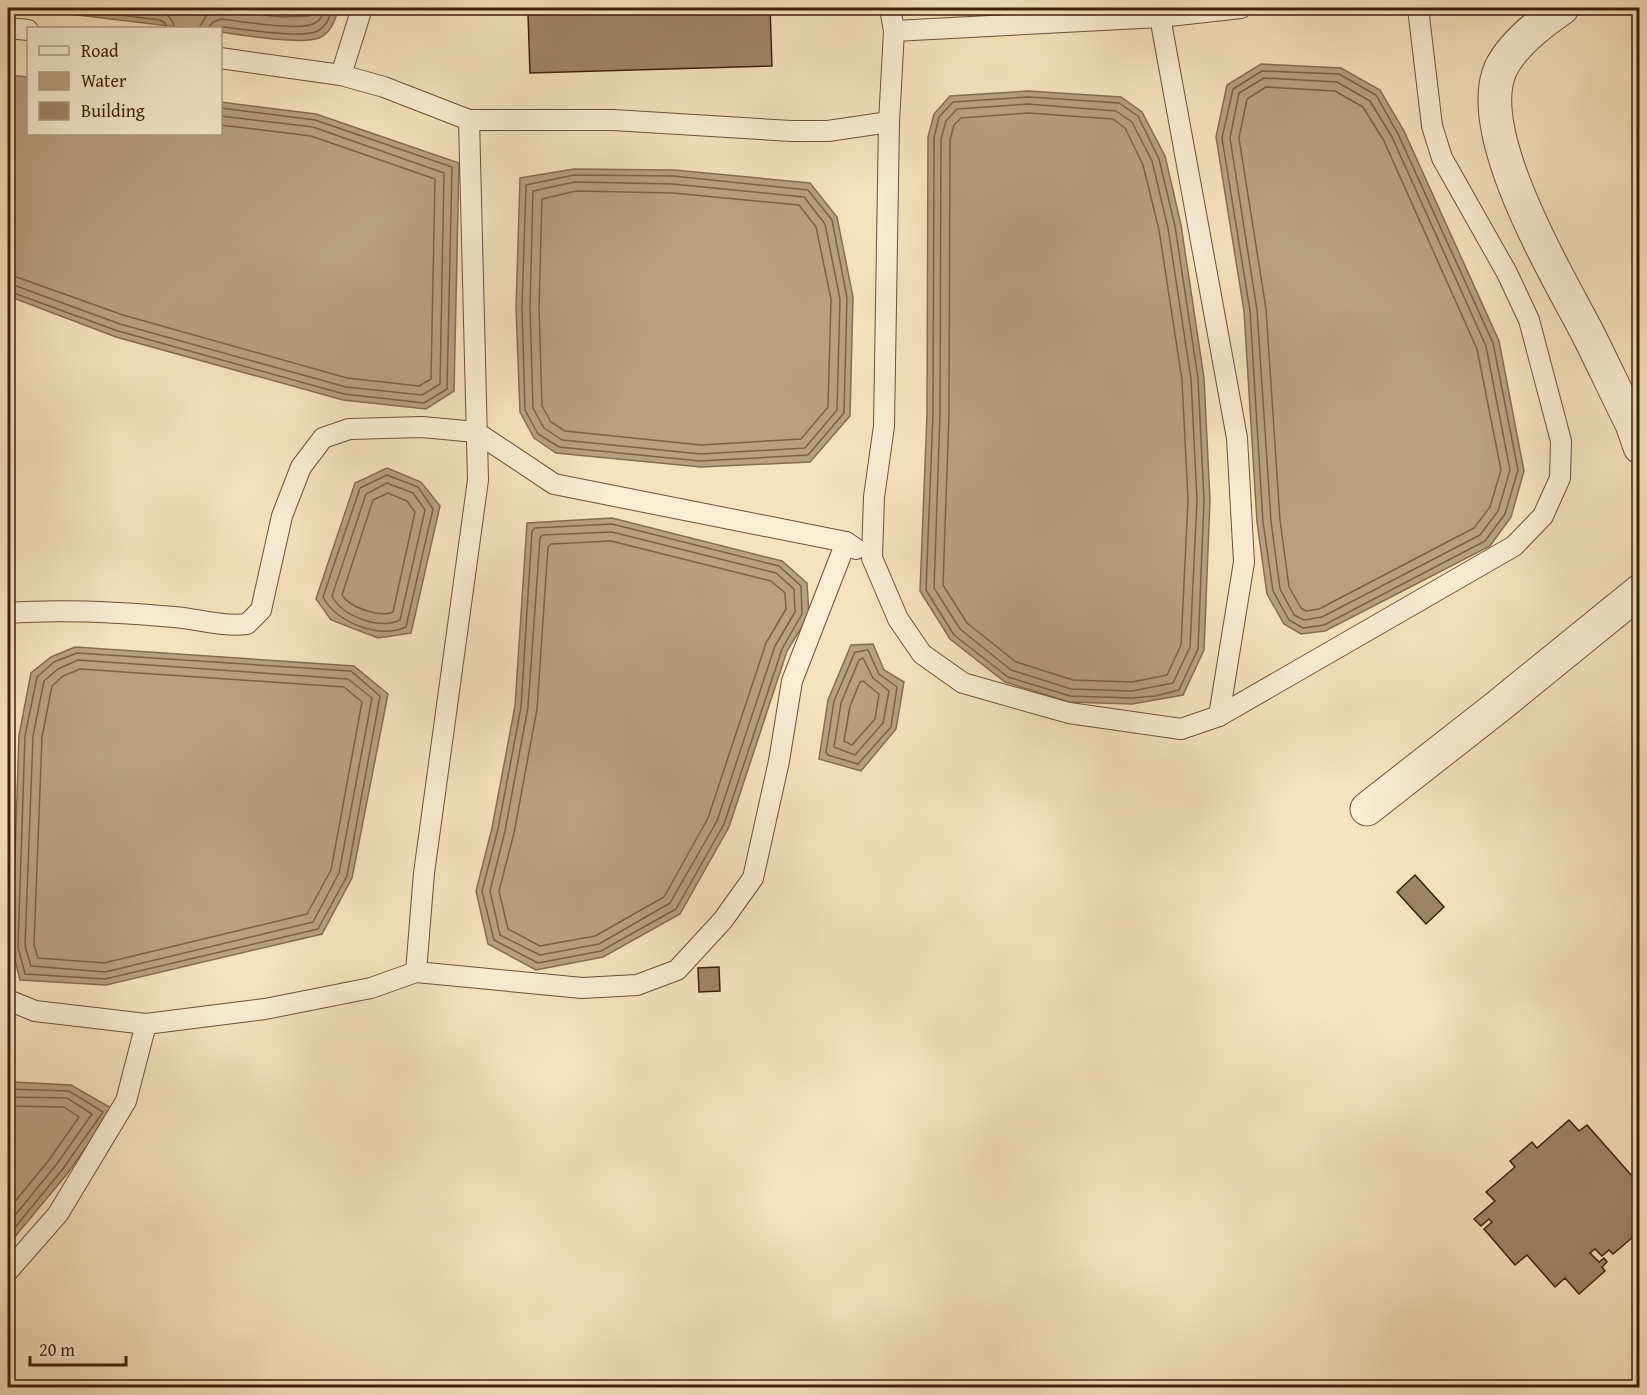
<svg xmlns="http://www.w3.org/2000/svg" width="1647" height="1395" viewBox="0 0 1647 1395" font-family="'Gentium Book Plus',serif">
	<style>
		.water { fill: #b8a080; stroke: #886c51; stroke-width: 1.5 }
		.lines { fill: none; stroke-linecap: round; stroke-linejoin: round }
		.shore { stroke: #7c6046; stroke-width: 1.5 }
		.building { fill: #9e8568; stroke: #3f1f0b; stroke-width: 1.5 }
		.service-casing { stroke: #6d5038; stroke-width: 22 }
		.minor-casing { stroke: #6d5038; stroke-width: 35 }
		.service { stroke: #f9edd4; stroke-width: 20 }
		.minor { stroke: #f9edd4; stroke-width: 33 }
	</style>
	<rect width="100%" height="100%" fill="#f6e3bd"/>
	<filter id="stains"><feTurbulence type="fractalNoise" baseFrequency=".00333" numOctaves="4"/><feColorMatrix values="0 0 0 0 .2 0 0 0 0 .09 0 0 0 0 .02 0 0 0 .5 -.17"/></filter>
	<radialGradient id="worn" r=".72"><stop offset=".6" stop-color="#630" stop-opacity="0"/><stop offset="1" stop-color="#630" stop-opacity=".3"/></radialGradient>
	<g class="water">
		<path d="M 19,8 L 339,8 C 335,19 332,32 319,38 C 301,45 242,35 221,32 L 220,28 L 186,28 Z"/>
		<path d="M 1261,64 L 1341,68 L 1380,90 L 1404,131 L 1499,341 L 1524,471 L 1511,517 L 1490,546 L 1325,631 L 1301,634 L 1284,624 L 1267,594 L 1257,522 L 1244,311 L 1216,137 L 1227,85 Z"/>
		<path d="M 8,75 L 28,77 L 28,134 L 220,134 L 221,102 L 316,114 L 459,163 L 454,391 L 426,409 L 343,400 L 116,337 L 8,296 Z"/>
		<path d="M 1028,91 L 1121,97 L 1142,112 L 1165,156 L 1181,225 L 1204,378 L 1210,500 L 1204,650 L 1183,695 L 1132,704 L 1069,702 L 1005,682 L 950,639 L 920,591 L 927,414 L 928,137 L 934,114 L 950,96 Z"/>
		<path d="M 574,169 L 674,170 L 810,183 L 837,217 L 853,297 L 850,416 L 810,462 L 701,467 L 556,453 L 534,438 L 520,412 L 516,308 L 520,178 Z"/>
		<path d="M 387,468 L 421,482 L 440,506 L 411,633 L 378,638 L 331,620 L 316,599 L 355,483 Z"/>
		<path d="M 612,518 L 782,561 L 807,583 L 809,615 L 787,651 L 729,827 L 680,914 L 603,957 L 536,970 L 488,944 L 476,891 L 492,828 L 515,706 L 527,523 Z"/>
		<path d="M 873,644 L 884,670 L 904,682 L 896,729 L 861,771 L 819,759 L 828,700 L 851,645 Z"/>
		<path d="M 75,647 L 354,666 L 388,694 L 352,878 L 322,934 L 106,985 L 20,980 L 12,948 L 19,735 L 31,673 L 51,657 Z"/>
		<path d="M 14,1082 L 71,1085 L 113,1109 L 67,1174 L 8,1245 L 8,1084 Z"/>
	</g>
	<g class="lines">
		<g class="shore">
			<path d="M 61,8 L 160,20 L 165,23 L 167,28"/>
			<path d="M 120,8 C 137,9 173,6 174,28"/>
			<path d="M 199,28 L 206,16 L 219,10 L 281,17 L 309,16 L 315,8"/>
			<path d="M 208,28 L 213,22 L 221,19 C 241,21 300,32 315,23 C 321,20 323,14 325,8"/>
			<path d="M 217,28 L 223,27 C 242,29 302,39 318,31 C 327,26 329,17 333,8"/>
			<path d="M 1262,71 L 1339,74 L 1376,95 L 1398,134 L 1493,343 L 1518,470 L 1505,514 L 1485,541 L 1324,625 L 1303,628 L 1289,620 L 1273,591 L 1263,522 L 1250,311 L 1222,138 L 1233,89 Z"/>
			<path d="M 1264,78 L 1337,82 L 1370,101 L 1392,137 L 1486,346 L 1510,470 L 1498,511 L 1480,535 L 1322,617 L 1304,620 L 1294,615 L 1280,589 L 1271,521 L 1257,310 L 1230,138 L 1239,93 Z"/>
			<path d="M 1266,87 L 1335,91 L 1363,107 L 1384,141 L 1477,349 L 1501,470 L 1490,507 L 1474,528 L 1319,609 L 1306,611 L 1301,608 L 1289,587 L 1280,520 L 1266,309 L 1239,138 L 1247,99 Z"/>
			<path d="M 1029,97 L 1119,103 L 1138,116 L 1159,159 L 1175,226 L 1198,378 L 1204,500 L 1198,649 L 1179,690 L 1155,696 L 1132,698 L 1070,696 L 1008,677 L 954,635 L 926,590 L 933,414 L 934,138 L 939,117 L 953,102 Z"/>
			<path d="M 1028,104 L 1116,111 L 1132,122 L 1152,161 L 1168,228 L 1191,379 L 1197,500 L 1190,647 L 1173,683 L 1132,691 L 1071,689 L 1011,670 L 960,629 L 934,588 L 940,414 L 941,139 L 946,121 L 957,109 Z"/>
			<path d="M 1028,113 L 1113,119 L 1125,128 L 1143,165 L 1159,230 L 1182,380 L 1188,500 L 1181,645 L 1167,675 L 1132,682 L 1073,680 L 1016,662 L 967,623 L 943,585 L 949,414 L 950,140 L 954,125 L 961,118 Z"/>
			<path d="M 574,175 L 673,176 L 808,190 L 832,220 L 847,298 L 844,413 L 808,455 L 700,461 L 559,447 L 538,434 L 525,410 L 522,308 L 526,185 Z"/>
			<path d="M 575,182 L 673,184 L 804,197 L 825,224 L 840,299 L 837,410 L 805,448 L 701,454 L 562,440 L 544,428 L 533,408 L 530,308 L 533,191 Z"/>
			<path d="M 576,191 L 673,193 L 799,205 L 816,227 L 831,299 L 828,407 L 801,439 L 701,445 L 565,431 L 551,422 L 542,406 L 539,308 L 542,199 Z"/>
			<path d="M 8,274 L 123,315 L 347,378 L 419,386 L 431,379 L 435,179 L 311,136 L 220,125"/>
			<path d="M 8,283 L 120,324 L 346,387 L 422,395 L 440,384 L 444,173 L 313,127 L 220,116"/>
			<path d="M 8,291 L 118,331 L 344,394 L 424,403 L 447,389 L 452,167 L 315,120 L 220,108"/>
			<path d="M 387,475 L 418,487 L 433,509 L 406,627 C 379,639 337,623 323,597 L 360,488 Z"/>
			<path d="M 387,483 L 413,493 L 425,510 L 400,620 C 379,630 342,616 332,596 L 366,494 Z"/>
			<path d="M 388,493 L 407,501 L 415,512 L 393,612 C 380,618 349,607 342,595 L 373,500 Z"/>
			<path d="M 612,524 L 779,566 L 801,586 L 802,614 L 782,649 L 724,824 L 676,909 L 601,951 L 538,963 L 494,940 L 482,891 L 498,829 L 521,707 L 532,531 L 535,528 Z"/>
			<path d="M 612,532 L 776,573 L 794,589 L 795,612 L 775,646 L 717,821 L 670,903 L 599,944 L 540,955 L 500,935 L 490,891 L 505,831 L 528,707 L 540,538 L 542,535 Z"/>
			<path d="M 611,541 L 771,581 L 785,593 L 786,609 L 766,643 L 708,818 L 664,897 L 595,936 L 540,946 L 508,929 L 499,891 L 514,833 L 537,709 L 548,547 L 551,544 Z"/>
			<path d="M 868,650 L 879,674 L 897,687 L 891,727 L 858,764 L 828,755 L 826,752 L 834,701 L 855,652 Z"/>
			<path d="M 77,653 L 351,671 L 380,696 L 347,876 L 318,929 L 105,979 L 25,974 L 18,947 L 25,736 L 37,677 L 54,662 Z"/>
			<path d="M 863,658 L 873,678 L 889,691 L 883,723 L 855,755 L 834,747 L 841,703 L 859,660 Z"/>
			<path d="M 78,660 L 348,679 L 372,698 L 339,873 L 313,922 L 105,972 L 31,966 L 25,946 L 33,736 L 44,681 L 58,669 Z"/>
			<path d="M 80,669 L 344,687 L 362,702 L 331,870 L 307,914 L 104,963 L 38,958 L 34,945 L 42,737 L 52,686 L 63,676 Z"/>
			<path d="M 863,681 L 879,694 L 875,719 L 852,745 L 844,741 L 850,706 L 860,682 Z"/>
			<path d="M 8,1089 L 69,1091 L 103,1112 L 62,1170 L 8,1236"/>
			<path d="M 8,1097 L 67,1098 L 92,1114 L 56,1165 L 8,1224"/>
			<path d="M 8,1106 L 64,1107 L 79,1117 L 49,1160 L 8,1210"/>
		</g>
	</g>
	<g class="building">
		<path d="M 718,8 L 770,8 L 772,66 L 530,73 L 528,14 Z"/>
		<path d="M 1415,875 L 1444,907 L 1426,924 L 1397,892 Z"/>
		<path d="M 719,967 L 720,991 L 699,992 L 698,968 Z"/>
		<path d="M 1569,1120 L 1579,1131 L 1587,1125 L 1640,1185 L 1640,1202 L 1634,1206 L 1640,1212 L 1640,1231 L 1613,1254 L 1609,1250 L 1602,1256 L 1595,1249 L 1590,1253 L 1599,1262 L 1604,1258 L 1607,1262 L 1602,1267 L 1605,1271 L 1579,1294 L 1565,1278 L 1555,1287 L 1527,1255 L 1515,1265 L 1484,1229 L 1492,1222 L 1489,1219 L 1481,1226 L 1474,1219 L 1495,1201 L 1486,1192 L 1515,1167 L 1510,1161 L 1532,1142 L 1537,1148 Z"/>
	</g>
	<g class="lines">
		<g class="service-casing">
			<g id="service">
				<path d="M 362,8 L 341,75 L 384,87 L 469,120 L 613,120 L 791,131 L 828,131 L 889,122"/>
				<path d="M 890,8 L 894,31 L 889,122 L 884,426 L 874,497 L 872,558 L 898,619 L 922,654 L 963,683 L 1069,713 L 1181,729 L 1219,716 L 1514,546 L 1543,516 L 1560,478 L 1561,441 L 1529,320 L 1507,273 L 1442,158 L 1432,126 L 1418,8"/>
				<path d="M 1160,17 L 1237,438 L 1244,562 L 1219,716"/>
				<path d="M 8,28 L 28,30"/>
				<path d="M 894,31 L 1160,17 L 1241,8"/>
				<path d="M 220,58 L 341,75"/>
				<path d="M 469,120 L 478,480 L 424,873 L 416,972 L 582,988 L 637,985 L 677,970 L 723,920 L 753,878 L 779,761 L 792,681 L 846,542"/>
				<path d="M 8,613 C 62,609 119,612 174,617 C 199,619 221,627 247,624 L 261,610 L 282,516 L 301,467 L 323,438 L 349,429 L 422,427 L 476,432 L 554,484 L 846,542 L 856,549"/>
				<path d="M 8,1000 L 35,1011 L 146,1024 L 265,1009 L 371,988 L 416,972"/>
				<path d="M 8,1271 L 58,1214 L 126,1101 L 146,1024"/>
			</g>
		</g>
		<g class="minor-casing">
			<g id="minor">
				<path d="M 1562,8 C 1540,23 1513,44 1501,68 C 1471,132 1558,276 1588,334 C 1603,364 1617,394 1632,424 L 1640,447"/>
				<path d="M 1367,809 L 1496,708 L 1640,591"/>
			</g>
		</g>
		<use href="#service" class="service"/>
		<use href="#minor" class="minor"/>
	</g>
	<rect width="1647" height="1395" fill="none" stroke="#f6e3bd" stroke-width="30"/>
	<rect x="9" y="9" width="1629" height="1377" fill="none" stroke="#3f1f0b" stroke-width="3"/>
	<rect x="15" y="15" width="1617" height="1365" fill="none" stroke="#3f1f0b" stroke-width="1.5"/>
	<rect x="27" y="27" width="195" height="108" fill="#f9edd4" stroke="#af9b84" stroke-width="1.5"/>
	<rect x="39" y="46" width="30" height="9" fill="#f9edd4" stroke="#af9b84" stroke-width="1.5"/>
	<text x="81" y="57" font-size="18" fill="#3f1f0b">Road</text>
	<rect x="39" y="72" width="30" height="18" fill="#b8a080" stroke="#af9b84" stroke-width="1.5"/>
	<text x="81" y="87" font-size="18" fill="#3f1f0b">Water</text>
	<rect x="39" y="102" width="30" height="18" fill="#9e8568" stroke="#af9b84" stroke-width="1.5"/>
	<text x="81" y="117" font-size="18" fill="#3f1f0b">Building</text>
	<path d="M30 1356v9h96v-9" fill="none" stroke="#3f1f0b" stroke-width="3"/>
	<text x="39" y="1356" font-size="18" fill="#3f1f0b" stroke="#f9edd4" stroke-width="4.5" paint-order="stroke">20 m</text>
	<rect width="100%" height="100%" filter="url(#stains)"/>
	<rect width="100%" height="100%" fill="url(#worn)"/>
</svg>
